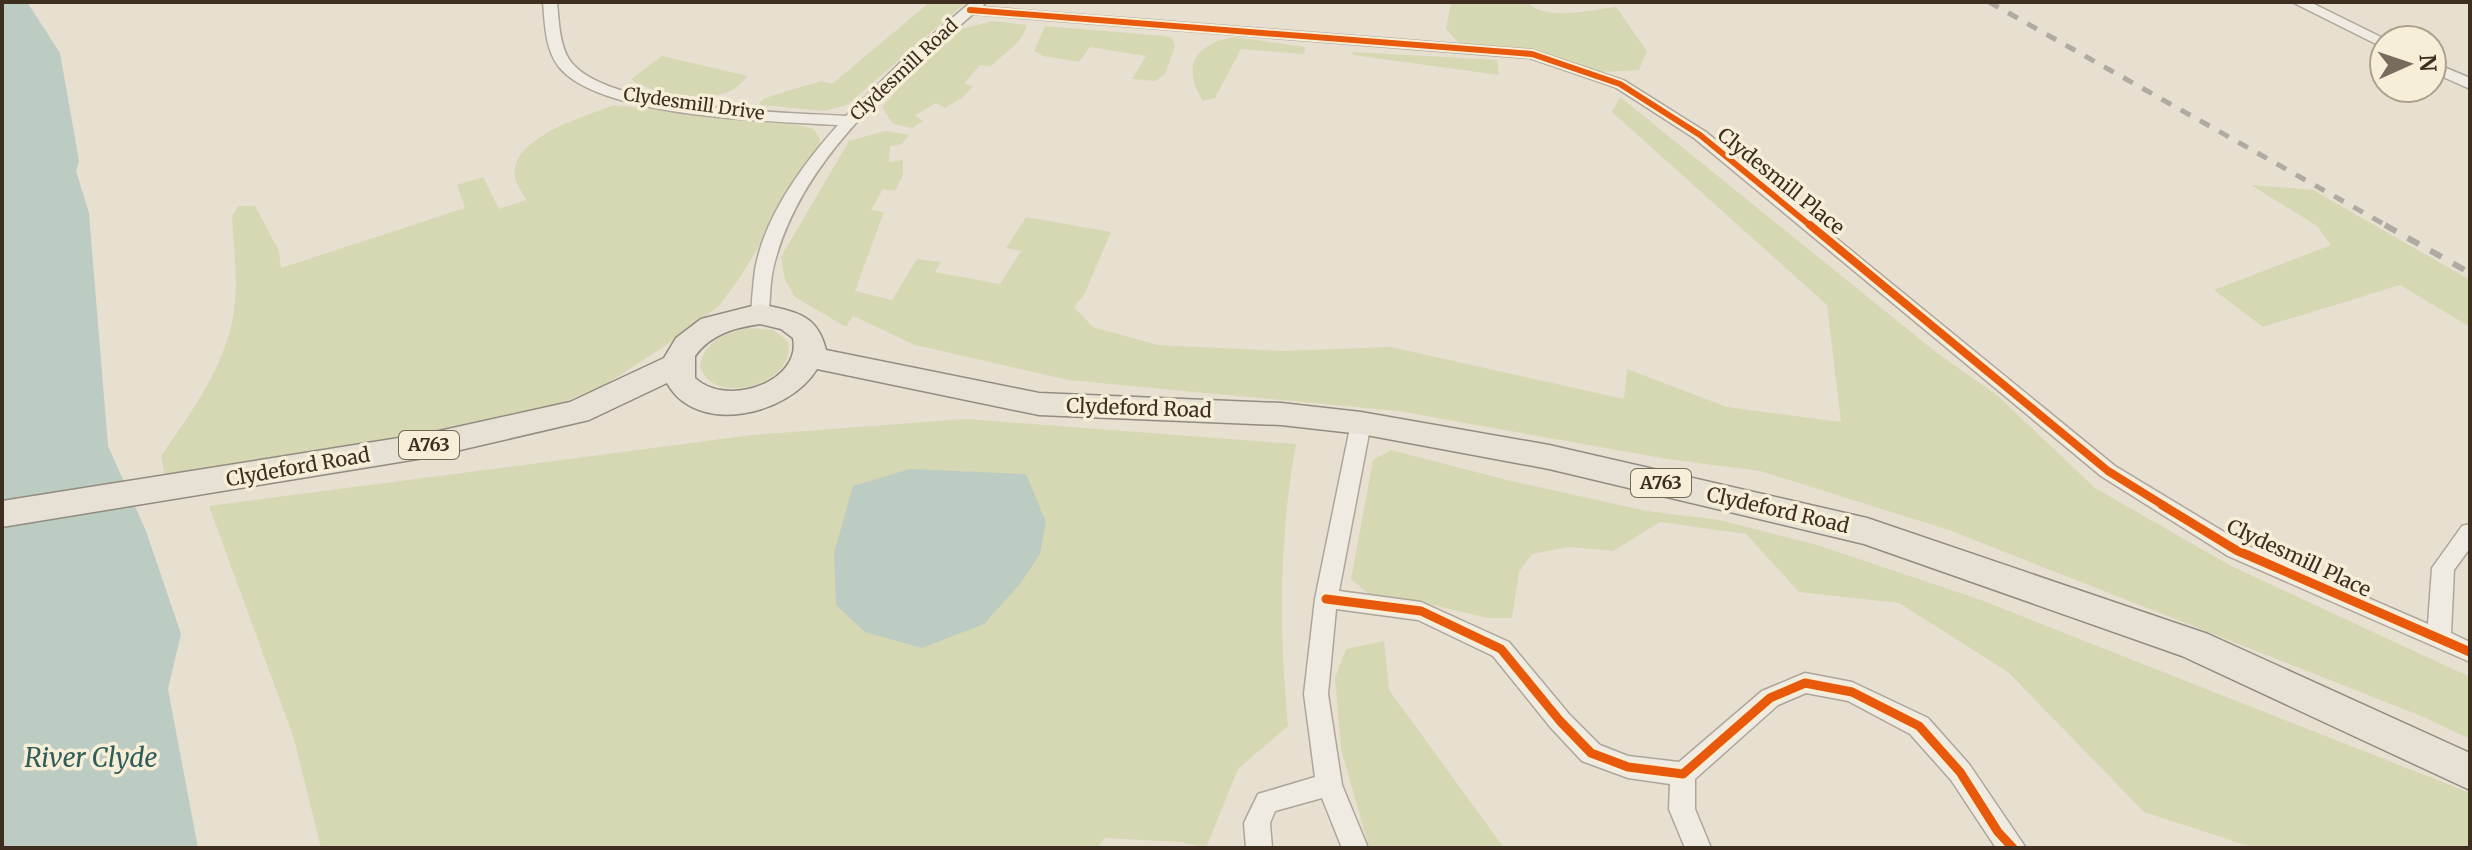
<svg xmlns="http://www.w3.org/2000/svg" width="2472" height="850" viewBox="0 0 2472 850" font-family="Merriweather,serif">
	<style>
		.green { fill: #d6d7b3 }
		.water { fill: #bcccc2 }
		.lines { fill: none; stroke-linecap: round; stroke-linejoin: round }
		.street-casing { stroke: #ada599; stroke-width: 3 }
		.primary-casing { stroke: #928b80; stroke-width: 3 }
		.street { fill: #efebe3; fill-rule: evenodd }
		.primary { fill: #e6e1d4; fill-rule: evenodd }
		.rail-far1 { stroke: #afaaa2; stroke-width: 5; stroke-dasharray: 11 11; stroke-linecap: butt }
		.rail { stroke: #afaaa2; stroke-width: 6; stroke-dasharray: 13 13; stroke-linecap: butt }
		.cycleway-far2-casing { stroke: #f7eed8; stroke-width: 10 }
		.cycleway-far1-casing { stroke: #f7eed8; stroke-width: 13 }
		.cycleway-casing { stroke: #f7eed8; stroke-width: 14 }
		.cycleway-far2 { stroke: #e8590c; stroke-width: 6 }
		.cycleway-far1 { stroke: #e8590c; stroke-width: 8 }
		.cycleway { stroke: #e8590c; stroke-width: 9 }
		.labels { text-anchor: middle; stroke-width: 7; stroke-linejoin: round; paint-order: stroke }
		.far-street-label { font-size: 18px; fill: #3d2e20; stroke: #f7eed8 }
		.shield { fill: #f7eed8; stroke: #756857; stroke-width: 2 }
		.shield-label { font-size: 18px; font-weight: bold; fill: #3d2e20 }
		.street-label { font-size: 20px; fill: #3d2e20; stroke: #f7eed8 }
		.near-water-label { font-size: 26px; font-style: italic; fill: #2f5d5a; stroke: #f7eed8 }
	</style>
	<rect width="100%" height="100%" fill="#e7e0d1"/>
	<g class="green">
		<path d="M 930,2 L 966,2 L 847,105 L 824,111 L 761,105 L 759,103 L 765,98 L 821,81 L 832,84 Z"/>
		<path d="M 1451,2 L 1526,2 C 1549,22 1587,10 1616,7 L 1647,51 L 1639,70 L 1600,72 L 1530,52 L 1459,43 L 1446,29 Z"/>
		<path d="M 992,21 L 1027,25 C 1023,42 1003,54 991,66 L 980,65 L 964,84 L 973,86 L 963,97 L 945,108 L 936,103 L 915,115 L 923,121 L 912,128 L 893,124 L 882,107 L 917,67 L 962,29 Z"/>
		<path d="M 1045,26 L 1164,36 L 1172,38 L 1175,46 L 1165,74 L 1155,81 L 1132,79 L 1146,56 L 1090,47 L 1079,62 L 1043,56 L 1034,51 Z"/>
		<path d="M 1234,37 L 1305,47 L 1304,54 L 1241,49 L 1215,98 L 1203,101 C 1181,66 1195,44 1234,37 Z"/>
		<path d="M 1352,52 L 1497,60 L 1499,75 L 1353,55 Z"/>
		<path d="M 662,56 L 748,76 C 744,80 739,86 734,89 C 712,103 650,95 631,79 Z"/>
		<path d="M 1620,97 L 1937,353 L 1998,396 L 2095,488 L 2231,566 L 2470,677 L 2470,739 L 2421,716 L 1949,530 L 1760,471 L 1667,459 L 1398,411 L 1068,380 L 915,345 L 853,316 L 846,327 L 795,297 L 785,280 L 781,257 L 849,141 L 885,131 L 909,135 L 902,144 L 890,146 L 889,162 L 903,160 L 903,175 L 895,191 L 883,189 L 871,210 L 884,212 L 855,291 L 892,300 L 917,259 L 941,262 L 935,272 L 1000,284 L 1021,251 L 1006,248 L 1026,217 L 1111,232 L 1084,295 L 1074,307 L 1093,327 L 1158,345 L 1281,351 L 1391,347 L 1624,399 L 1627,369 L 1727,407 L 1841,422 L 1827,305 L 1612,112 Z"/>
		<path d="M 614,105 L 797,125 L 814,129 L 820,139 L 819,147 L 739,279 L 718,307 L 665,346 L 606,384 L 536,414 L 453,435 L 170,477 L 164,473 L 161,456 C 193,410 230,360 235,302 C 238,274 233,244 232,216 L 238,206 L 255,206 L 279,251 L 281,268 L 465,208 L 457,185 L 483,177 L 499,209 L 526,200 C 523,194 517,185 515,178 C 508,138 586,116 614,105 Z"/>
		<path d="M 2251,185 L 2313,190 L 2470,280 L 2470,327 L 2400,285 L 2263,327 L 2214,290 L 2331,245 L 2317,226 Z"/>
		<path d="M 748,328 L 773,330 L 788,342 C 797,385 711,408 700,366 C 704,341 726,333 748,328 Z"/>
		<path d="M 965,419 L 1296,444 C 1279,536 1279,633 1288,726 L 1238,769 L 1206,848 L 1181,842 L 1104,838 L 1097,848 L 321,848 L 294,739 L 209,506 L 752,435 Z"/>
		<path d="M 1391,450 L 1507,480 L 1647,511 L 1720,520 L 1817,545 L 1981,600 L 2470,793 L 2470,848 L 2255,848 L 2144,812 L 2008,672 L 1899,603 L 1799,592 L 1746,534 L 1660,522 L 1613,551 L 1570,547 L 1532,554 L 1519,572 L 1512,618 L 1488,618 L 1412,600 L 1370,595 L 1351,579 L 1373,460 Z"/>
		<path d="M 1384,641 L 1389,690 L 1504,848 L 1369,848 L 1341,749 L 1335,678 L 1346,649 Z"/>
	</g>
	<g class="water">
		<path d="M 2,2 L 27,2 L 60,53 L 79,161 L 76,171 L 89,213 L 108,446 L 146,531 L 181,634 L 168,689 L 198,848 L 2,848 Z"/>
		<path d="M 910,469 L 1026,474 L 1046,522 L 1040,554 L 1020,584 L 984,624 L 922,648 L 865,632 L 836,605 L 834,553 L 853,486 Z"/>
	</g>
	<g class="lines">
		<g class="street-casing">
			<g id="street">
				<path d="M 543,2 L 557,2 C 559,21 559,46 571,62 C 610,111 785,112 846,116 L 902,61 L 971,2 L 986,2 L 982,7 L 1532,50 L 1625,81 L 1706,132 L 2115,466 L 2244,544 L 2428,624 L 2432,568 L 2462,526 L 2470,524 L 2470,548 L 2454,570 L 2451,633 L 2470,642 L 2470,662 L 2228,556 L 2101,476 L 1694,138 L 1615,87 L 1530,58 L 973,14 C 893,83 801,159 774,265 C 770,280 770,298 769,314 L 760,320 L 751,314 C 752,300 753,285 755,270 C 764,217 803,164 838,125 C 774,121 600,118 559,67 C 545,49 545,24 543,2 Z"/>
				<path d="M 2292,2 L 2310,2 L 2387,40 L 2384,40 L 2384,48 Z"/>
				<path d="M 2432,62 L 2470,78 L 2470,89 L 2432,72 Z"/>
				<path d="M 1361,416 L 1368,418 L 1371,423 L 1339,591 L 1421,602 L 1509,642 L 1569,714 L 1600,745 L 1628,756 L 1679,762 L 1762,691 L 1805,673 L 1852,682 L 1928,718 L 1969,764 L 2026,848 L 1996,848 L 1951,780 L 1910,734 L 1848,701 L 1806,693 L 1778,705 L 1695,779 L 1695,809 L 1711,848 L 1685,848 L 1669,809 L 1670,784 L 1628,778 L 1582,761 L 1551,728 L 1493,656 L 1418,620 L 1336,609 L 1328,694 L 1342,785 L 1368,848 L 1342,848 L 1322,798 L 1275,811 L 1270,823 L 1272,848 L 1246,848 L 1244,823 L 1258,794 L 1315,777 L 1304,694 L 1315,599 L 1351,423 L 1354,418 Z"/>
			</g>
		</g>
		<g class="primary-casing">
			<path id="primary" d="M 760,304 C 793,312 817,312 826,350 L 1039,393 L 1281,403 L 1361,412 L 1549,445 L 1867,518 L 2208,634 L 2470,753 L 2470,790 L 2182,656 L 1864,544 L 1549,469 L 1361,434 L 1281,425 L 1039,415 L 817,369 C 789,415 697,437 667,383 L 589,420 L 430,457 L 2,527 L 2,501 L 430,433 L 570,402 L 664,358 L 676,338 L 701,319 ZM 760,324 L 781,329 L 793,338 C 802,382 727,408 695,378 L 695,356 C 711,334 734,328 760,324 Z"/>
		</g>
		<use href="#street" class="street"/>
		<use href="#primary" class="primary"/>
		<path class="rail-far1" d="M 1989,2 L 2389,227"/>
		<path class="rail" d="M 2385,225 L 2470,273"/>
		<g class="cycleway-far2-casing">
			<path id="cycleway-far2" d="M 970,10 L 1532,54 L 1620,84 L 1700,135 L 1812,227"/>
		</g>
		<g class="cycleway-far1-casing">
			<path id="cycleway-far1" d="M 1810,225 L 2108,471 L 2166,507"/>
		</g>
		<g class="cycleway-casing">
			<g id="cycleway">
				<path d="M 2162,505 L 2236,550 L 2470,652"/>
				<path d="M 1326,599 L 1421,611 L 1501,649 L 1560,721 L 1591,753 L 1628,767 L 1683,774 L 1770,698 L 1805,683 L 1852,692 L 1919,726 L 1960,772 L 1998,832 L 2013,848"/>
			</g>
		</g>
		<use href="#cycleway-far2" class="cycleway-far2"/>
		<use href="#cycleway-far1" class="cycleway-far1"/>
		<use href="#cycleway" class="cycleway"/>
	</g>
	<g class="labels">
		<g class="far-street-label">
			<text transform="translate(904 70) rotate(-43)" y="6">Clydesmill Road</text>
			<text transform="translate(694 104) rotate(8)" y="6">Clydesmill Drive</text>
		</g>
		<g class="shield">
			<rect x="399" y="431" width="60" height="28" rx="6"/>
			<rect x="1631" y="469" width="60" height="28" rx="6"/>
		</g>
		<g class="shield-label">
			<text x="429" y="451">A763</text>
			<text x="1661" y="489">A763</text>
		</g>
		<g class="street-label">
			<text transform="translate(1781 181) rotate(39)" y="7">Clydesmill Place</text>
			<text transform="translate(1139 408) rotate(2)" y="7">Clydeford Road</text>
			<text transform="translate(298 467) rotate(-10)" y="7">Clydeford Road</text>
			<text transform="translate(1778 510) rotate(13)" y="7">Clydeford Road</text>
			<text transform="translate(2299 558) rotate(25)" y="7">Clydesmill Place</text>
		</g>
		<g class="near-water-label">
			<text x="91" y="767">River Clyde</text>
		</g>
	</g>
	<rect width="2472" height="850" fill="none" stroke="#3d2e20" stroke-width="8"/>
	<g transform="translate(2408 64) rotate(87)"><circle r="38" fill="#f7eed8" stroke="#ada18e" stroke-width="2"/>
	<path d="M0-6L14 30L0 20L-14 30Z" fill="#786c5e"/>
	<text y="-12" font-size="22" font-weight="bold" text-anchor="middle" fill="#3d2e20">N</text>
	</g>
</svg>
